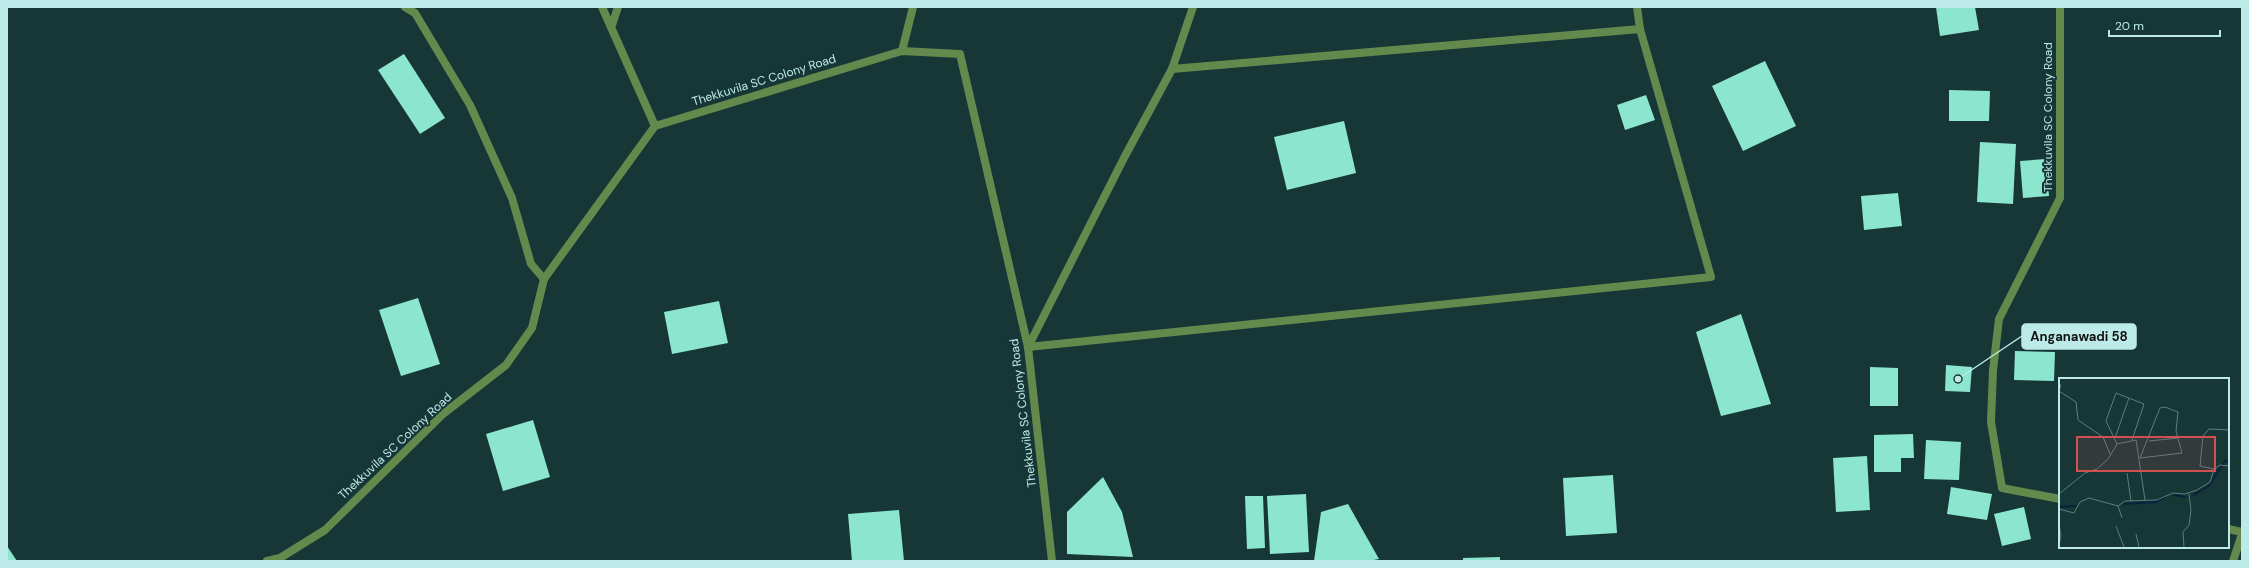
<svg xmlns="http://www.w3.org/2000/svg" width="2249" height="568" viewBox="0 0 2249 568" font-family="'DM Sans',sans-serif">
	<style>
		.building { fill: #8ce6cd }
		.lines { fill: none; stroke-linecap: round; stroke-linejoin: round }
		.minor { stroke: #64894c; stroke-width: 8 }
		.labels { text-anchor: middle; stroke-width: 4; stroke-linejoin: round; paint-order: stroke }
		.street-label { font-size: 12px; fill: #bceae8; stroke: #173737 }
		.inset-river { fill: none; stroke: #0a223f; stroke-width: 2 }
		.inset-road { fill: none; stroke: #597f7e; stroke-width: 1 }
		.view { fill: #d14f4e; fill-opacity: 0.15; stroke: #d14f4e; stroke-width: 2 }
		.inset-edge { fill: none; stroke: #bceae8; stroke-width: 2 }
		.leader { fill: none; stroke: #bceae8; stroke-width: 1.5 }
		.callout-dot { fill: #bceae8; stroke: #173737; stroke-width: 1.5 }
		.callout { fill: #bceae8; stroke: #bceae8; stroke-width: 1.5 }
		.callout-label { font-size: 13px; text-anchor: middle; font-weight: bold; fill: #111 }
	</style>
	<rect width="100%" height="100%" fill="#173737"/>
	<g class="building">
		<path d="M 1936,7 L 1975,7 L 1979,30 L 1940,36 Z"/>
		<path d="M 404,54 L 445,118 L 420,134 L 378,70 Z"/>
		<path d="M 1765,61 L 1796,126 L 1743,151 L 1712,86 Z"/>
		<path d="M 1949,90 L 1990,91 L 1989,121 L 1949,121 Z"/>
		<path d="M 1646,95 L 1655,120 L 1625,130 L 1617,105 Z"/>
		<path d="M 1344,121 L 1356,173 L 1287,190 L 1274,137 Z"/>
		<path d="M 1980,142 L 2016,144 L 2013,204 L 1977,202 Z"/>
		<path d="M 2046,159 L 2049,196 L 2023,198 L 2020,161 Z"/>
		<path d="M 1898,193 L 1902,226 L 1864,230 L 1861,196 Z"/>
		<path d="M 418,298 L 440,364 L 401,376 L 379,310 Z"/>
		<path d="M 719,301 L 728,343 L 672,354 L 664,312 Z"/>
		<path d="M 1741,314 L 1771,404 L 1721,416 L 1696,332 Z"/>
		<path d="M 2015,351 L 2055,352 L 2054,381 L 2014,380 Z"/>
		<path d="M 1946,365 L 1972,367 L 1970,392 L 1945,391 Z"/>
		<path d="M 1870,367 L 1898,368 L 1898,406 L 1870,406 Z"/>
		<path d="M 533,420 L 550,477 L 503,491 L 486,434 Z"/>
		<path d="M 1913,434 L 1914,458 L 1901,458 L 1901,472 L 1874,472 L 1874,435 Z"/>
		<path d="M 1926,440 L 1961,442 L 1959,480 L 1924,479 Z"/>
		<path d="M 1867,456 L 1870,510 L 1836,512 L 1833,458 Z"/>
		<path d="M 1613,475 L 1617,533 L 1566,536 L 1563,478 Z"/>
		<path d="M 1103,477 L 1122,512 L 1133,557 L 1067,554 L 1067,512 Z"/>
		<path d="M 1951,487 L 1992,494 L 1987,520 L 1947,514 Z"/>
		<path d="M 1306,494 L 1309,552 L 1270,554 L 1267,496 Z"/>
		<path d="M 1245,496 L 1263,496 L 1265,548 L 1247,549 Z"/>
		<path d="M 1348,504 L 1379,559 L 1368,561 L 1314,561 L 1321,512 Z"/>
		<path d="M 2024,507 L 2031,539 L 2002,546 L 1994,514 Z"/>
		<path d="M 899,510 L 904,561 L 852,561 L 848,514 Z"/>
		<path d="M 7,546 L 17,561 L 7,561 Z"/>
		<path d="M 1500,557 L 1500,561 L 1463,561 L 1463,558 Z"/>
	</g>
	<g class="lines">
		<g class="minor">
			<path d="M 405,7 L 415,13 L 470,105 L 512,198 L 531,264 L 544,279"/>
			<path d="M 602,7 L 655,126"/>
			<path d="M 612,25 L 618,7"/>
			<path d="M 902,51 L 913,7"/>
			<path d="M 1172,69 L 1640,29"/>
			<path d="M 1028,347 L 1711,277 L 1640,29 L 1637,7"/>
			<path d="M 1028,347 L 1125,156 L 1172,69 L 1193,7"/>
			<path d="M 2060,499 L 2002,488 L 1991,422 L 1993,370 L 1999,319 L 2060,198 L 2060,7"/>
			<path d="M 2228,529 L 2242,532"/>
			<path d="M 267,561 L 280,558 L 325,530 L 443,414 L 506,365 L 532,328 L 544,279 L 655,126 L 902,51 L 960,54 L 1028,347 L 1052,561"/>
			<path d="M 2233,561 L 2242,534"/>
		</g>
	</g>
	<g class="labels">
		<g class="street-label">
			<text transform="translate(764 80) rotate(-17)" y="4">Thekkuvila SC Colony Road</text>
			<text transform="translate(2048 117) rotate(-90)" y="4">Thekkuvila SC Colony Road</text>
			<text transform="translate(1023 413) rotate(-97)" y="4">Thekkuvila SC Colony Road</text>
			<text transform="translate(395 446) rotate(-43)" y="4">Thekkuvila SC Colony Road</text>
		</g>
	</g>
	<g transform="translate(2059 378)">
		<rect width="170" height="170" fill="#173737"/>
		<path class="inset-river" d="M 114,117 L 127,119M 134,117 L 150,108 L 166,83 L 170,84M 64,126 L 96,124 L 107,119M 0,129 L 17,128"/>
		<path class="inset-road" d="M 0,5 L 2,7 L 0,13 L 17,24 L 19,42 L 44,59 L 51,76M 106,29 L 119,34 L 117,53 L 123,75 L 81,80 L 101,30 ZM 56,60 L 70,20M 90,63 L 119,60M 58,66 L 47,43 L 57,15 L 85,26 L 73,62M 155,91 L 161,87 L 170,88M 68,95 L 72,123M 0,116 L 26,95 L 38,91 L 49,81 L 58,66 L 77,62 L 86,122M 59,128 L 63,140M 0,131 L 15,135 L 21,124 L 30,120 L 59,128 L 66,123 L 98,122 L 114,115 L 126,116 L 138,112 L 151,104 L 155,91 L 141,88 L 144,58 L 150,51 L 170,52M 0,146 L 2,158 L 0,167M 57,148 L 65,169M 77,156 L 80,169M 125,169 L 124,154 L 130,147 L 132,132 L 130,116"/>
		<path class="view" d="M 18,59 L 156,59 L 156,93 L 18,93 Z"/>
		<rect width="170" height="170" class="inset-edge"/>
	</g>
	<path class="leader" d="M1958 379L2022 336"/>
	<circle class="callout-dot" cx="1958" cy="379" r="4"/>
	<rect class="callout" x="2022" y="324" width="114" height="25" rx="4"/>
	<g class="callout-label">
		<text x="2079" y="341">Anganawadi 58</text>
	</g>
	<rect width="2249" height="568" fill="none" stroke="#bceae8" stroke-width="16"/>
	<path d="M2109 30v6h111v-6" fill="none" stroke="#bceae8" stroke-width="2"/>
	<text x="2115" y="30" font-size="12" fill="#bceae8" stroke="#173737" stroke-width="3" paint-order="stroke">20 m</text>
</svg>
